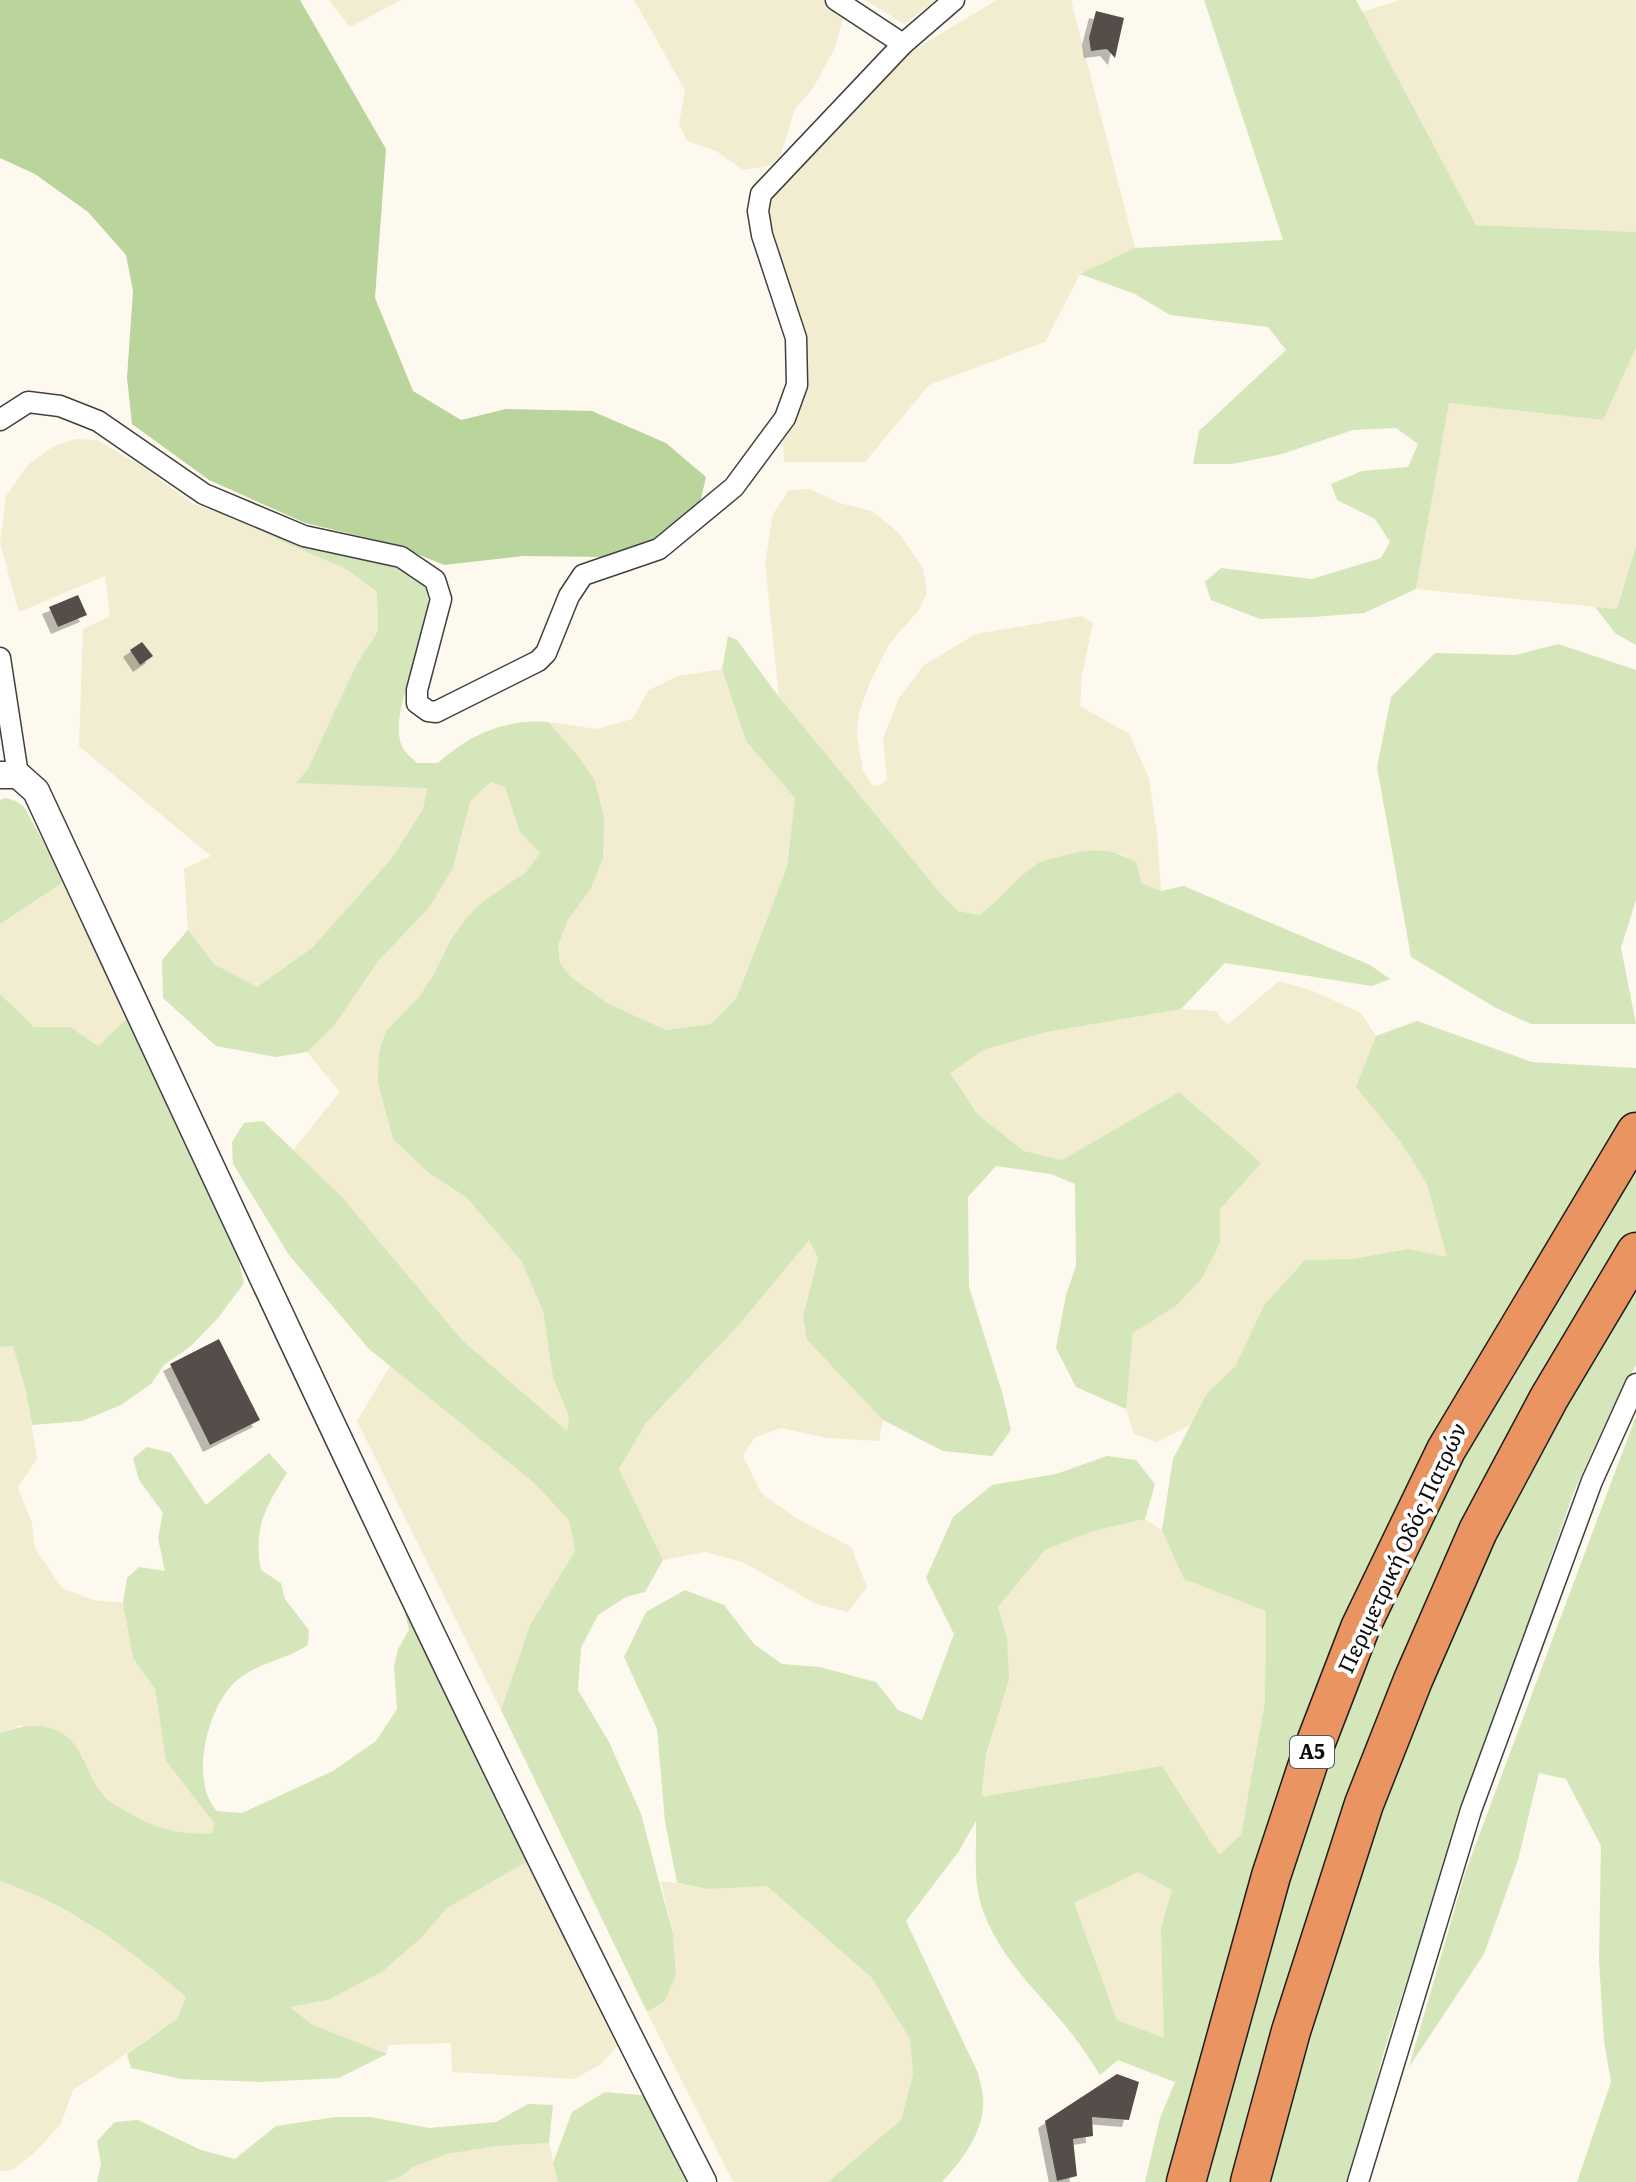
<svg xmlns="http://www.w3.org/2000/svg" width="1636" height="2182" viewBox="0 0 1636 2182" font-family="Literata,serif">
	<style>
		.farmland { fill: #f2ecd0 }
		.green { fill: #d4e6ba; fill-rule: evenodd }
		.forest { fill: #bad59b }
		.building { fill: #554d4a; filter: url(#shadow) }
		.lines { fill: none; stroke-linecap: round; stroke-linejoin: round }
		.minor-casing { stroke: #404040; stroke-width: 23 }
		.tertiary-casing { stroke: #404040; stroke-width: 29 }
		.motorway-casing { stroke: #1e1e1e; stroke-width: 41 }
		.minor { stroke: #fff; stroke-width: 20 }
		.tertiary { stroke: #fff; stroke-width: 26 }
		.motorway { stroke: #e99461; stroke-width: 38 }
		.labels { text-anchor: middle; stroke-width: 8; stroke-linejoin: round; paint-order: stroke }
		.shield { fill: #fff; stroke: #565656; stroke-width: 2 }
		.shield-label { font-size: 20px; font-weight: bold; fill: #0d0d0d }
		.street-label { font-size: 22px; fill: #0d0d0d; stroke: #fff }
	</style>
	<defs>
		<filter id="shadow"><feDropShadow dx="-7" dy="7" stdDeviation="0" flood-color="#0004"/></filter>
	</defs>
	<rect width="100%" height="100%" fill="#fef9ee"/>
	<g class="farmland">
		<path d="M 329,0 L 401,0 L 350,27 Z"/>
		<path d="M 634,0 L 833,0 L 845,10 L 835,48 L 812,90 L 795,109 L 780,157 L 769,166 L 743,170 L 716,151 L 687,141 L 679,124 L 685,90 Z"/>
		<path d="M 865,0 L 936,0 L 904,24 Z"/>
		<path d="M 997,0 L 1071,0 L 1135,248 L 1080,274 L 1045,342 L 929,385 L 865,462 L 784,462 L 783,441 L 804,389 L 768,239 L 767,207 L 775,192 L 907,54 Z"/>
		<path d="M 1400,0 L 1636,0 L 1636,232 L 1476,225 L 1361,12 Z"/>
		<path d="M 1636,348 L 1636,546 L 1617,609 L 1416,589 L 1449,403 L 1603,420 Z"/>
		<path d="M 76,439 L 97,440 L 145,468 L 193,504 L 244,521 L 281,541 L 346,569 L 377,592 L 378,631 L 356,665 L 308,769 L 297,783 L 427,787 L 423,809 L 392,858 L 312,948 L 257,987 L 214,964 L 188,930 L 184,869 L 211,856 L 79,746 L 83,629 L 110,616 L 105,576 L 19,612 L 0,543 L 6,496 L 29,464 L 52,447 Z"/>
		<path d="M 810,489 L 839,503 L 872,511 L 899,533 L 923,568 L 927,593 L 918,611 L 890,643 L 871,680 L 859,713 L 857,736 L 863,770 L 871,784 L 878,786 L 887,779 L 883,738 L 899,698 L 924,665 L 976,634 L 1082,616 L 1093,623 L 1082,675 L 1080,706 L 1129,734 L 1149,778 L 1157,833 L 1161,891 L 1141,883 L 1137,863 L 1120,853 L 1016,881 L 997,903 L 979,915 L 958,911 L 941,894 L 779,697 L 765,564 L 773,514 L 789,490 Z"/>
		<path d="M 722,669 L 746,741 L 795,798 L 787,867 L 737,997 L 711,1024 L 666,1030 L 607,1003 L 570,976 L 560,963 L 558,945 L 568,920 L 590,890 L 578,756 L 548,722 L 597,729 L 632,719 L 649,690 L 678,676 Z"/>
		<path d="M 492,782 L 505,787 L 520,832 L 540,853 L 526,872 L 482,902 L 468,916 L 450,941 L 434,974 L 419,997 L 386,1031 L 429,1173 L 466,1197 L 522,1262 L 543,1311 L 553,1378 L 569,1417 L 567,1431 L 462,1340 L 342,1197 L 293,1150 L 340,1092 L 307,1052 L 333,1027 L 379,960 L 429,908 L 453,868 L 470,802 Z"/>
		<path d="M 65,881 L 130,1016 L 98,1046 L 70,1027 L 34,1027 L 0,994 L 0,924 Z"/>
		<path d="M 1279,981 L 1313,991 L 1361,1013 L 1376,1036 L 1357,1087 L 1400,1141 L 1427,1184 L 1448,1258 L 1408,1249 L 1352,1259 L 1305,1260 L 1264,1305 L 1235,1368 L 1207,1393 L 1190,1425 L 1157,1442 L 1134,1434 L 1126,1409 L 1133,1333 L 1176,1306 L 1220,1243 L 1220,1209 L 1179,1092 L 1062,1160 L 1024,1151 L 978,1115 L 949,1073 L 984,1049 L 1047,1032 L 1181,1009 L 1216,1011 L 1227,1025 Z"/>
		<path d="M 809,1239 L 818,1258 L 803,1316 L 807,1340 L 883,1420 L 879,1441 L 827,1438 L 781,1428 L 754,1438 L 743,1456 L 761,1493 L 796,1518 L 851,1547 L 867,1587 L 848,1612 L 816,1604 L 745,1563 L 705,1552 L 663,1560 L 619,1469 L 646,1423 L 738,1326 Z"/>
		<path d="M 13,1346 L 26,1391 L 37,1458 L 18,1488 L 32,1523 L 35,1548 L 62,1588 L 93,1600 L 123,1603 L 133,1658 L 155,1689 L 166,1761 L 214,1823 L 212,1833 L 189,1835 L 152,1827 L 107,1800 L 90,1779 L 82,1755 L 20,1725 L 0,1734 L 0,1347 Z"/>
		<path d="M 390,1366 L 533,1482 L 569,1520 L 575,1551 L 530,1625 L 501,1710 L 357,1421 Z"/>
		<path d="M 1145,1519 L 1162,1530 L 1185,1579 L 1266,1610 L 1265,1701 L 1241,1835 L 1219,1855 L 980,1797 L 1007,1639 L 998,1607 L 1045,1550 L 1093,1531 Z"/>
		<path d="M 533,1858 L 621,2042 L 600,2065 L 574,2079 L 452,2072 L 451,2043 L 388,2045 L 387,2054 L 311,2024 L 289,2007 L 328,2000 L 423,1936 L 447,1908 Z"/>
		<path d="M 1138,1871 L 1172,1890 L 1161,1928 L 1165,2039 L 1117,2020 L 1074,1903 Z"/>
		<path d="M 0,1881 L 28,1892 L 97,1927 L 136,1953 L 186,1997 L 177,2019 L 73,2090 L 61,2124 L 35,2152 L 13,2170 L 0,2171 Z"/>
		<path d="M 661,1881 L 708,1889 L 767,1886 L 872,1978 L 910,2039 L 913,2075 L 901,2120 L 832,2180 L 828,2182 L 733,2182 L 647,2012 L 665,2001 L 676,1975 L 673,1934 Z"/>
		<path d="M 549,2143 L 558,2182 L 386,2182 L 400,2177 L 412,2167 L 447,2154 L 496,2146 Z"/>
	</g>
	<g class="green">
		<path d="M 1204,0 L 1356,0 L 1476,225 L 1636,232 L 1636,348 L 1603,420 L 1449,403 L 1416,589 L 1364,613 L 1313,617 L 1260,619 L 1211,600 L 1205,582 L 1221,568 L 1312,579 L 1381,558 L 1390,542 L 1375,519 L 1337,500 L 1331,484 L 1362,471 L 1408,467 L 1418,444 L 1396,428 L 1353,430 L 1282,454 L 1232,464 L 1193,464 L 1199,431 L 1286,350 L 1268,327 L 1170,315 L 1135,294 L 1080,274 L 1135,248 L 1283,240 Z"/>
		<path d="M 244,521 L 399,566 C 405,569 416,573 420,579 C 451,619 386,698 401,744 C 403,751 411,757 417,763 L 438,763 C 468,735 507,718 548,722 L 578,756 L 595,781 L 604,817 L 603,858 L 590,890 L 568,920 L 558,945 L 560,963 L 570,976 L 607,1003 L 666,1030 L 711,1024 L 737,997 L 787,867 L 795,798 L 746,741 L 722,669 L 728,636 L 737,640 L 779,697 L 941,894 L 958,911 L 979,915 C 1001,900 1014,879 1036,865 C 1042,860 1051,859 1059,857 C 1090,849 1108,846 1137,863 L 1141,883 L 1161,891 L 1184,886 L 1370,965 L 1390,979 L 1372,986 L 1225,963 L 1181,1009 L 1047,1032 L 985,1049 L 950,1073 L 978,1115 L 1024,1151 L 1062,1160 L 1179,1092 L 1261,1163 L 1220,1209 L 1220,1243 L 1202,1278 L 1176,1306 L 1133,1333 L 1126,1409 L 1076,1387 L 1056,1348 L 1066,1295 L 1076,1266 L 1075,1184 L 1051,1174 L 996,1166 L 968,1197 L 969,1287 L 1002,1392 L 1011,1430 L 992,1456 L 943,1451 L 883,1420 L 807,1340 L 803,1316 L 818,1258 L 809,1240 L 738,1326 L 646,1423 L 619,1469 L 663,1560 L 645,1592 L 626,1597 L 598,1615 L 581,1648 L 578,1690 L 609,1742 L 641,1814 L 673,1934 L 676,1975 L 665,2001 L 647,2012 L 501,1710 L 530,1625 L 575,1551 L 569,1520 L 533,1482 L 369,1349 L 289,1255 L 233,1164 L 232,1142 L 244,1123 L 263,1121 L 342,1197 L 462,1340 L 567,1431 L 569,1417 L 553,1378 L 543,1311 L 522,1262 L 466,1197 L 429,1173 L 393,1139 L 378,1082 L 379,1053 L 386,1031 L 419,997 L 434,974 L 450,941 L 468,916 L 482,902 L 526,872 L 540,853 L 520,832 L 505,787 L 491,782 L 470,802 L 453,868 L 429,908 L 379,960 L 333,1027 L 307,1052 L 276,1057 L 216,1046 L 163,998 L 162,960 L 188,930 L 214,964 L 257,987 L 312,948 L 392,858 L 423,809 L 427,788 L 296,783 L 308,769 L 356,665 L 378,631 L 377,592 L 346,569 L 281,541 Z"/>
		<path d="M 1636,546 L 1636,645 L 1616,634 L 1595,607 L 1617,609 Z"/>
		<path d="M 1558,644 L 1636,670 L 1636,900 L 1621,948 L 1636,1024 L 1531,1024 L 1496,1008 L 1411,957 L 1377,767 L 1391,697 L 1435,653 L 1515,655 Z"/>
		<path d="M 6,798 L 16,801 L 24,807 L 65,881 L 0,924 L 0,800 Z"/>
		<path d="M 0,994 L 34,1027 L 70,1027 L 98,1046 L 130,1016 L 224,1222 L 238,1257 L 244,1283 L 218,1318 L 190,1347 L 164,1365 L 151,1384 L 121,1405 L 82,1421 L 32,1425 L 26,1391 L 13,1346 L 0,1347 Z"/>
		<path d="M 1417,1021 L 1532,1062 L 1636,1068 L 1636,1365 L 1602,1430 L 1573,1494 L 1447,1857 L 1385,2048 L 1349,2182 L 1145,2182 L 1160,2118 L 1175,2082 L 1118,2060 L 1100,2075 C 1091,2061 1082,2047 1072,2034 C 1039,1992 995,1955 980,1901 C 973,1875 977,1847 976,1821 L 959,1851 L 906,1921 L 978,2073 C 979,2081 983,2090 983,2098 C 986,2129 962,2161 942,2182 L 828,2182 L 901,2120 L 913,2075 L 910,2039 L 872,1978 L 767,1886 L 708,1889 L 677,1883 L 665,1821 L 657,1729 L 624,1657 L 646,1612 L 685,1590 L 724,1605 L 754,1644 L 782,1664 L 819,1667 L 876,1682 L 898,1710 L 922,1720 L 954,1634 L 926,1578 L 953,1517 L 992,1485 L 1056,1474 L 1107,1456 L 1136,1460 L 1155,1484 L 1145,1519 L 1093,1531 L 1045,1550 L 998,1607 L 1007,1638 L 1009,1679 L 987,1751 L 981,1797 L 1162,1766 L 1219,1855 L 1241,1835 L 1265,1701 L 1266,1611 L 1184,1579 L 1162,1530 L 1173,1459 L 1207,1393 L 1235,1367 L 1264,1305 L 1305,1260 L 1352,1259 L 1408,1249 L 1447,1257 L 1427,1184 L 1400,1141 L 1356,1087 L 1376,1036 ZM 1138,1872 L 1172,1890 L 1161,1928 L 1164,2038 L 1117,2020 L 1074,1903 Z"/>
		<path d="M 1636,1416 L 1636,2182 L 1577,2182 L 1611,2082 L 1604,2041 L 1599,1960 L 1601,1846 L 1566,1779 L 1539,1773 L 1518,1860 L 1484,1954 L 1409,2067 L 1465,1873 Z"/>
		<path d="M 147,1447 L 171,1453 L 206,1505 L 269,1453 L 287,1473 C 265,1508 253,1528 261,1570 L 281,1583 L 285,1599 L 309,1630 L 308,1645 C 284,1661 253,1663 232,1685 C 206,1713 190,1782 217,1811 L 242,1813 L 333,1771 L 376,1741 L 397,1709 L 394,1667 L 398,1649 L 409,1630 L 405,1613 L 407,1592 L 533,1858 L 447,1908 L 423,1936 L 383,1971 L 328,2000 L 290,2007 L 311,2024 L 387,2054 L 339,2078 L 261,2082 L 181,2079 L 131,2068 L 127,2054 L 177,2019 L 186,1997 C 127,1946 74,1908 0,1881 L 0,1734 C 29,1721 63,1722 80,1753 C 89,1769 91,1781 104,1796 C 109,1802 117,1806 124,1810 C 155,1828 176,1836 212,1833 L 214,1823 L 166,1761 L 155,1689 L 133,1658 L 123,1603 L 127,1578 L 139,1567 L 165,1571 L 158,1538 L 163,1513 L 139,1480 L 133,1458 Z"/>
		<path d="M 605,2092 L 653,2096 L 698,2182 L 558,2182 L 553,2163 L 572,2112 Z"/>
		<path d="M 528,2104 L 553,2105 L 549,2143 L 496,2146 L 447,2154 L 413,2167 L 400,2177 L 386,2182 L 97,2182 L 101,2164 L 97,2141 L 115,2122 L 138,2120 L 201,2150 L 235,2159 L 276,2126 L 336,2117 L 371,2117 L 429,2128 L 496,2122 Z"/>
	</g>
	<path class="forest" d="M 0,0 L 300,0 L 386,149 L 375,298 L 413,391 L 461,420 L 506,409 L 592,411 L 666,443 L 706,477 L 700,503 L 658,544 L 603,557 L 523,556 L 444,565 L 393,544 L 305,523 L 209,480 L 132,424 L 127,378 L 133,291 L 126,255 L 88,212 L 35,174 L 0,158 Z"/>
	<g class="building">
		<path d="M 1096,11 L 1124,18 L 1115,58 L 1107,49 L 1091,51 L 1089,38 Z"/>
		<path d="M 78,595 L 87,615 L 58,627 L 49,607 Z"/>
		<path d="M 142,642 L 153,656 L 140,665 L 130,650 Z"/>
		<path d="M 219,1339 L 260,1420 L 210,1445 L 170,1364 Z"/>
		<path d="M 1117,2074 L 1139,2082 L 1129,2120 L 1092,2117 L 1093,2136 L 1073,2139 L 1077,2176 L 1057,2181 L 1045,2121 Z"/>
	</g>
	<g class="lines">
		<g class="minor-casing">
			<g id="minor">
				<path d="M 836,0 L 903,44"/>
				<path d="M 0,420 L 28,402 L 60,406 L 98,421 L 204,494 L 304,536 L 401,557 L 435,580 L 441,599 L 417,690 L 417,703 L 428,711 L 436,712 L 538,661 L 546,653 L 569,596 L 583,575 L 659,549 L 734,487 L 785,418 L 797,385 L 796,338 L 762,235 L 758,211 L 761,194 L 903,44 L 954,0"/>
				<path d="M 0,658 L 18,775"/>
				<path d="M 1358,2182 L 1471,1810 L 1592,1481 L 1636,1384"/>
			</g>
		</g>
		<g class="tertiary-casing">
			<path id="tertiary" d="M 0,775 L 18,775 L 36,791 C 253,1257 468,1725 703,2182"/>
		</g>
		<g class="motorway-casing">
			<g id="motorway">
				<path d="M 1186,2182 L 1271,1876 L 1311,1755 L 1360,1628 L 1446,1450 L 1636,1132"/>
				<path d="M 1250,2182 L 1291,2031 L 1364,1804 L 1413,1680 L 1478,1531 L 1549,1398 L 1636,1252"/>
			</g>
		</g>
		<use href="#minor" class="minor"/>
		<use href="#tertiary" class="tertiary"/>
		<use href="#motorway" class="motorway"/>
	</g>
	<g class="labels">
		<rect class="shield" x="1290" y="1736" width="44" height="32" rx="6"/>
		<g class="shield-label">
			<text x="1312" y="1759">Α5</text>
		</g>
		<g class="street-label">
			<text transform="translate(1402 1548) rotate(-65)" y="8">Περιμετρική Οδός Πατρών</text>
		</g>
	</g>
</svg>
